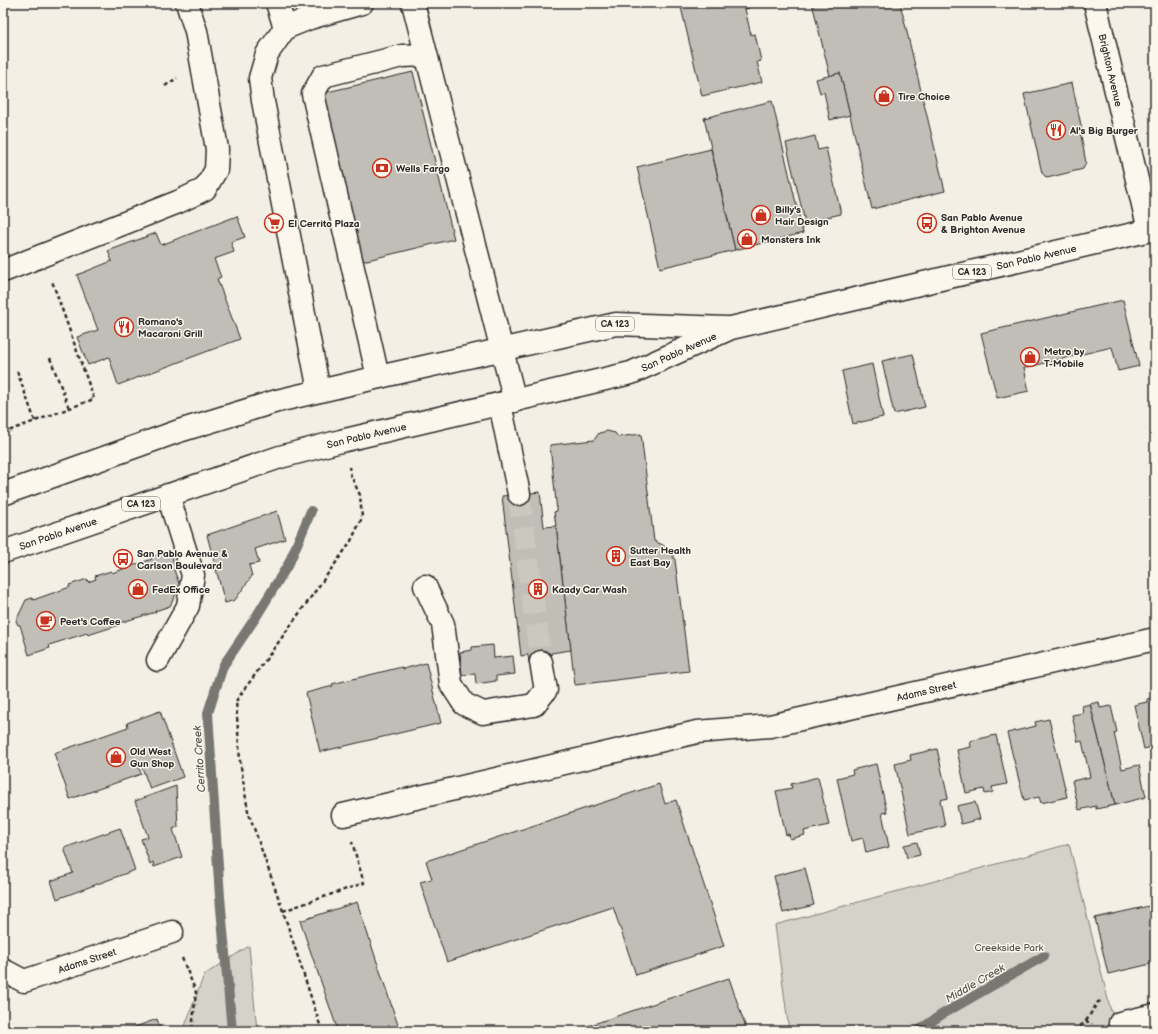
<svg xmlns="http://www.w3.org/2000/svg" width="1158" height="1034" viewBox="0 0 1158 1034" font-family="'Balsamiq Sans',sans-serif">
	<style>
		.green { fill: #d5d2c9; stroke: #807e7a }
		.lines { fill: none; stroke-linecap: round; stroke-linejoin: round }
		.stream { stroke: #787772; stroke-width: 10 }
		.building { fill: #c0beb6; stroke: #2b2b2b }
		.minor-tunnel { stroke: #cbc8bf; stroke-width: 22; stroke-dasharray: 22 11; stroke-linecap: butt }
		.minor-casing { stroke: #2b2b2b; stroke-width: 25 }
		.major-casing { stroke: #2b2b2b; stroke-width: 25 }
		.path { stroke: #2b2b2b; stroke-width: 2.5; stroke-dasharray: 4 3; stroke-linecap: butt }
		.minor { stroke: #fbf7ec; stroke-width: 22 }
		.major { stroke: #fbf7ec; stroke-width: 22 }
		.labels { text-anchor: middle; stroke-width: 3; stroke-linejoin: round; paint-order: stroke }
		.shield { fill: #fbf7ec; stroke: #696865; stroke-width: 1 }
		.shield-label { font-size: 9px; font-weight: bold; fill: #2b2b2b }
		.street-label { font-size: 10px; fill: #2b2b2b; stroke: #fbf7ec }
		.poi-label { font-size: 10px; font-weight: bold; fill: #2b2b2b; stroke: #fbf7ec; text-anchor: start }
		.park-label { font-size: 10px; fill: #565552; stroke: #fbf7ec }
		.water-label { font-size: 11px; font-style: italic; fill: #585755; stroke: #fbf7ec }
	</style>
	<rect width="100%" height="100%" fill="#f3efe4"/>
	<filter id="ink" filterUnits="userSpaceOnUse"><feTurbulence type="fractalNoise" baseFrequency=".025" numOctaves="2"/><feDisplacementMap in="SourceGraphic" scale="8" xChannelSelector="R" yChannelSelector="G"/><feConvolveMatrix kernelMatrix="1 2 1 2 8 2 1 2 1" color-interpolation-filters="sRGB"/></filter>
	<g filter="url(#ink)">
		<g class="green">
			<path d="M 1069,844 L 1116,1031 L 789,1031 L 775,925 Z"/>
			<path d="M 249,946 L 257,1031 L 183,1031 L 204,975 Z"/>
		</g>
		<g class="lines">
			<g class="stream">
				<path d="M 232,1031 L 220,897 L 208,713 L 223,666 L 256,617 L 289,563 L 311,511"/>
				<path d="M 918,1031 L 941,1015 L 1044,956"/>
			</g>
		</g>
		<g class="building">
			<path d="M 680,3 L 748,3 L 749,8 L 745,9 L 751,35 L 755,34 L 761,61 L 757,62 L 762,82 L 702,96 Z"/>
			<path d="M 812,3 L 900,3 L 945,191 L 872,209 L 840,73 L 830,76 Z"/>
			<path d="M 413,72 L 454,239 L 351,264 L 310,96 Z"/>
			<path d="M 840,73 L 850,115 L 830,120 L 824,92 L 820,93 L 816,79 Z"/>
			<path d="M 1072,83 L 1082,130 L 1080,130 L 1086,163 L 1083,169 L 1047,178 L 1042,173 L 1024,94 Z"/>
			<path d="M 772,101 L 803,233 L 735,250 L 704,118 Z"/>
			<path d="M 815,136 L 818,150 L 826,148 L 841,214 L 805,222 L 786,143 Z"/>
			<path d="M 711,149 L 735,250 L 660,268 L 637,167 Z"/>
			<path d="M 237,216 L 245,237 L 231,242 L 234,252 L 214,259 L 221,277 L 217,279 L 240,339 L 118,385 L 109,357 L 88,365 L 77,337 L 98,330 L 77,275 L 112,261 L 108,251 L 156,233 L 161,245 Z"/>
			<path d="M 1123,300 L 1139,366 L 1118,371 L 1112,347 L 1024,368 L 1029,391 L 997,398 L 981,333 Z"/>
			<path d="M 913,354 L 925,407 L 894,414 L 882,361 Z"/>
			<path d="M 872,364 L 883,417 L 853,424 L 842,371 Z"/>
			<path d="M 607,431 L 615,433 L 618,437 L 641,434 L 654,541 L 663,545 L 671,552 L 675,560 L 689,671 L 575,685 L 556,526 L 554,512 L 557,511 L 550,445 L 594,440 L 599,433 Z"/>
			<path d="M 540,492 L 544,527 L 556,526 L 571,650 L 551,653 L 552,661 L 529,663 L 528,655 L 521,656 L 502,496 Z"/>
			<path d="M 277,511 L 285,539 L 255,549 L 259,563 L 249,565 L 252,576 L 235,600 L 225,603 L 207,535 Z"/>
			<path d="M 170,551 L 176,569 L 174,570 L 180,586 L 170,606 L 155,611 L 156,612 L 119,623 L 119,625 L 88,635 L 87,633 L 49,645 L 50,648 L 29,655 L 20,625 L 18,625 L 16,621 L 26,600 L 32,598 L 33,600 L 70,587 L 69,585 L 87,579 L 88,582 L 96,579 L 95,576 L 111,571 L 112,573 L 152,559 L 151,557 Z"/>
			<path d="M 493,645 L 494,658 L 513,656 L 515,674 L 496,676 L 496,681 L 476,684 L 475,674 L 462,675 L 460,652 L 472,650 L 472,647 Z"/>
			<path d="M 426,663 L 441,723 L 320,752 L 306,693 L 333,686 L 332,684 L 402,667 L 403,669 Z"/>
			<path d="M 1155,697 L 1155,746 L 1144,749 L 1134,705 L 1147,702 L 1147,699 Z"/>
			<path d="M 1099,702 L 1100,708 L 1111,706 L 1117,732 L 1114,733 L 1122,769 L 1139,765 L 1146,797 L 1115,805 L 1090,704 Z"/>
			<path d="M 1090,704 L 1115,805 L 1096,809 L 1096,806 L 1079,810 L 1072,781 L 1090,777 L 1082,741 L 1078,742 L 1072,715 L 1083,713 L 1082,706 Z"/>
			<path d="M 160,711 L 183,777 L 150,789 L 140,762 L 137,763 L 141,774 L 70,799 L 54,753 L 128,727 L 127,723 Z"/>
			<path d="M 1049,719 L 1067,797 L 1041,803 L 1039,797 L 1024,800 L 1007,733 L 1036,726 L 1035,722 Z"/>
			<path d="M 996,735 L 1007,784 L 992,787 L 993,792 L 985,794 L 984,789 L 966,793 L 957,750 L 971,747 L 970,741 Z"/>
			<path d="M 937,749 L 948,798 L 940,800 L 945,826 L 910,834 L 895,764 L 911,760 L 910,755 Z"/>
			<path d="M 876,764 L 887,812 L 882,813 L 889,847 L 866,853 L 863,838 L 851,841 L 837,778 L 853,774 L 852,770 Z"/>
			<path d="M 818,777 L 829,825 L 804,831 L 805,835 L 790,839 L 789,834 L 786,835 L 776,791 L 792,788 L 791,784 Z"/>
			<path d="M 659,784 L 665,804 L 676,800 L 724,946 L 636,975 L 613,907 L 447,962 L 420,882 L 432,879 L 426,861 Z"/>
			<path d="M 176,786 L 178,827 L 173,829 L 182,857 L 154,867 L 153,862 L 150,864 L 141,839 L 148,837 L 135,801 Z"/>
			<path d="M 975,802 L 980,819 L 961,824 L 957,806 Z"/>
			<path d="M 120,828 L 135,870 L 57,899 L 51,881 L 73,873 L 64,848 Z"/>
			<path d="M 917,842 L 920,855 L 907,858 L 904,845 Z"/>
			<path d="M 805,868 L 814,905 L 783,913 L 774,876 Z"/>
			<path d="M 357,902 L 400,1031 L 338,1031 L 300,921 Z"/>
			<path d="M 1149,906 L 1155,933 L 1155,963 L 1108,974 L 1095,918 Z"/>
			<path d="M 729,978 L 747,1031 L 573,1031 Z"/>
			<path d="M 157,1019 L 161,1031 L 124,1031 Z"/>
		</g>
		<g class="lines">
			<path class="minor-tunnel" d="M 519,494 L 541,662"/>
			<g class="minor-casing">
				<g id="minor">
					<path d="M 277,3 L 285,28"/>
					<path d="M 413,3 L 515,401"/>
					<path id="s1" d="M 1095,3 L 1149,230"/>
					<path d="M 3,271 L 178,202 L 205,189 L 216,170 L 217,149 L 196,31 L 187,3"/>
					<path d="M 378,377 L 313,94 L 323,76 L 402,56 L 426,55"/>
					<path d="M 319,391 L 263,101 L 260,78 L 267,54 L 285,28 L 310,18 L 362,3"/>
					<path d="M 500,404 L 519,494"/>
					<path d="M 425,586 L 443,624 L 451,684 L 464,704 L 483,713 L 534,705 L 546,690 L 541,662"/>
					<path d="M 158,660 L 188,606 L 193,575 L 168,495"/>
					<path id="s2" d="M 343,815 L 697,732 L 770,726 L 1155,639"/>
					<path id="s3" d="M 3,970 L 24,981 L 172,932"/>
					<path d="M 1120,1023 L 1155,1015"/>
				</g>
			</g>
			<g class="major-casing">
				<g id="major">
					<path d="M 3,494 L 179,431 L 277,401 L 392,374 L 616,324 L 726,328"/>
					<path id="s4" d="M 3,552 L 280,457 L 341,441 L 631,373 L 731,328 L 1155,229"/>
				</g>
			</g>
			<g class="path">
				<path d="M 165,86 L 177,78"/>
				<path d="M 50,358 L 69,408"/>
				<path d="M 17,371 L 35,421"/>
				<path d="M 3,433 L 94,399 L 52,281"/>
				<path d="M 283,911 L 364,883 L 352,842"/>
				<path d="M 182,958 L 196,992 L 192,1031"/>
				<path d="M 1086,1021 L 1098,1002 L 1102,1001"/>
				<path d="M 322,1031 L 283,911 L 248,811 L 240,761 L 236,701 L 350,543 L 362,518 L 360,495 L 351,476 L 349,467"/>
				<path d="M 1075,1031 L 1086,1021 L 1092,1024"/>
			</g>
			<use href="#minor" class="minor"/>
			<use href="#major" class="major"/>
		</g>
	</g>
	<defs>
		<g id="shop-ring" transform="scale(1)"><circle r="9.5" fill="#fbf7ec" stroke="#c8321e" stroke-width="1.5"/><path d="M-5-2.5h2.3a2.7 3.5 0 0 1 5.4 0H5L5.5 6h-11ZM-1.5-2.5h3a1.5 2.3 0 0 0-3 0Z" fill="#c8321e"/></g>
		<g id="restaurant-ring" transform="scale(1)"><circle r="9.5" fill="#fbf7ec" stroke="#c8321e" stroke-width="1.5"/><path d="M-5-6h1v4h1v-4h1v4h1v-4h1v5L-1.5 .5V6h-2V.5L-5-1ZM5-6V6H3V1.5H1.5Q1.5-4 5-6Z" fill="#c8321e"/></g>
		<g id="bank-ring" transform="scale(1)"><circle r="9.5" fill="#fbf7ec" stroke="#c8321e" stroke-width="1.5"/><path d="M-6-4H6V4H-6ZM0-2.3a2.3 2.3 0 1 0 0 4.6a2.3 2.3 0 1 0 0-4.6Z" fill="#c8321e"/></g>
		<g id="supermarket-ring" transform="scale(1)"><circle r="9.5" fill="#fbf7ec" stroke="#c8321e" stroke-width="1.5"/><path d="M-6-5.5h2.5l.6 2H6L4.5 2H-2.5L-4.4-4H-6ZM-1.5 3.2a1.3 1.3 0 1 0 .1 0ZM3 3.2a1.3 1.3 0 1 0 .1 0Z" fill="#c8321e"/></g>
		<g id="bus-ring" transform="scale(1)"><circle r="9.5" fill="#fbf7ec" stroke="#c8321e" stroke-width="1.5"/><path d="M-5-6H5V4H4V6H2V4H-2V6H-4V4H-5ZM-3.5-4V0h7V-4ZM-3.5 1.2v1.5H-2V1.2ZM2 1.2v1.5H3.5V1.2Z" fill="#c8321e"/></g>
		<g id="building-ring" transform="scale(1)"><circle r="9.5" fill="#fbf7ec" stroke="#c8321e" stroke-width="1.5"/><path d="M-4-6H4V6H1V3H-1V6H-4ZM-2.5-4.3h1.7v1.8h-1.7ZM.8-4.3h1.7v1.8H.8ZM-2.5-1h1.7V.8h-1.7ZM.8-1h1.7V.8H.8Z" fill="#c8321e"/></g>
		<g id="cafe-ring" transform="scale(1)"><circle r="9.5" fill="#fbf7ec" stroke="#c8321e" stroke-width="1.5"/><path d="M-5.5-4.5H6V0H3Q3 3.5 0 3.5H-2.5Q-5.5 3.5-5.5 0ZM3-3.2v2h1.7v-2ZM-6 4.5H4V6H-6Z" fill="#c8321e"/></g>
	</defs>
	<g fill-rule="evenodd">
		<use href="#shop-ring" x="884" y="96"/>
		<use href="#restaurant-ring" x="1056" y="130"/>
		<use href="#bank-ring" x="382" y="168"/>
		<use href="#shop-ring" x="761" y="215"/>
		<use href="#supermarket-ring" x="274" y="223"/>
		<use href="#bus-ring" x="927" y="223"/>
		<use href="#shop-ring" x="747" y="239"/>
		<use href="#restaurant-ring" x="124" y="327"/>
		<use href="#shop-ring" x="1030" y="357"/>
		<use href="#building-ring" x="616" y="556"/>
		<use href="#bus-ring" x="123" y="559"/>
		<use href="#shop-ring" x="138" y="589"/>
		<use href="#building-ring" x="538" y="589"/>
		<use href="#cafe-ring" x="46" y="621"/>
		<use href="#shop-ring" x="116" y="757"/>
	</g>
	<g class="labels">
		<g class="shield">
			<rect x="953" y="265" width="38" height="14" rx="3"/>
			<rect x="596" y="317" width="38" height="14" rx="3"/>
			<rect x="122" y="497" width="38" height="14" rx="3"/>
		</g>
		<g class="shield-label">
			<text x="972" y="275">CA 123</text>
			<text x="615" y="327">CA 123</text>
			<text x="141" y="507">CA 123</text>
		</g>
		<g class="street-label">
			<text dy="4" stroke="none"><textPath href="#s1" startOffset="69">Brighton Avenue</textPath></text>
			<text dy="4" stroke="none"><textPath href="#s4" startOffset="1077">San Pablo Avenue</textPath></text>
			<text dy="4" stroke="none"><textPath href="#s4" startOffset="706">San Pablo Avenue</textPath></text>
			<text dy="4" stroke="none"><textPath href="#s4" startOffset="382">San Pablo Avenue</textPath></text>
			<text dy="4" stroke="none"><textPath href="#s4" startOffset="58">San Pablo Avenue</textPath></text>
			<text dy="4" stroke="none"><textPath href="#s2" startOffset="597">Adams Street</textPath></text>
			<text dy="4" stroke="none"><textPath href="#s3" startOffset="90">Adams Street</textPath></text>
		</g>
		<g class="poi-label">
			<text x="898" y="100">Tire Choice</text>
			<text x="1070" y="134">Al's Big Burger</text>
			<text x="396" y="172">Wells Fargo</text>
			<text x="775" y="213">Billy's<tspan x="775" dy="12">Hair Design</tspan></text>
			<text x="941" y="221">San Pablo Avenue<tspan x="941" dy="12">&amp; Brighton Avenue</tspan></text>
			<text x="288" y="227">El Cerrito Plaza</text>
			<text x="761" y="243">Monsters Ink</text>
			<text x="138" y="325">Romano's<tspan x="138" dy="12">Macaroni Grill</tspan></text>
			<text x="1044" y="355">Metro by<tspan x="1044" dy="12">T-Mobile</tspan></text>
			<text x="630" y="554">Sutter Health<tspan x="630" dy="12">East Bay</tspan></text>
			<text x="137" y="557">San Pablo Avenue &amp;<tspan x="137" dy="12">Carlson Boulevard</tspan></text>
			<text x="152" y="593">FedEx Office</text>
			<text x="552" y="593">Kaady Car Wash</text>
			<text x="60" y="625">Peet's Coffee</text>
			<text x="130" y="755">Old West<tspan x="130" dy="12">Gun Shop</tspan></text>
		</g>
		<g class="park-label">
			<text x="1009" y="951">Creekside Park</text>
		</g>
		<g class="water-label">
			<text transform="translate(199 759) rotate(-94)" y="4">Cerrito Creek</text>
			<text transform="translate(975 983) rotate(-30)" y="4">Middle Creek</text>
		</g>
	</g>
	<rect width="1158" height="1034" fill="none" stroke="#fbf7ec" stroke-width="16"/>
	<rect x="8" y="8" width="1142" height="1018" fill="none" stroke="#2b2b2b" stroke-width="1.5" filter="url(#ink)"/>
</svg>
